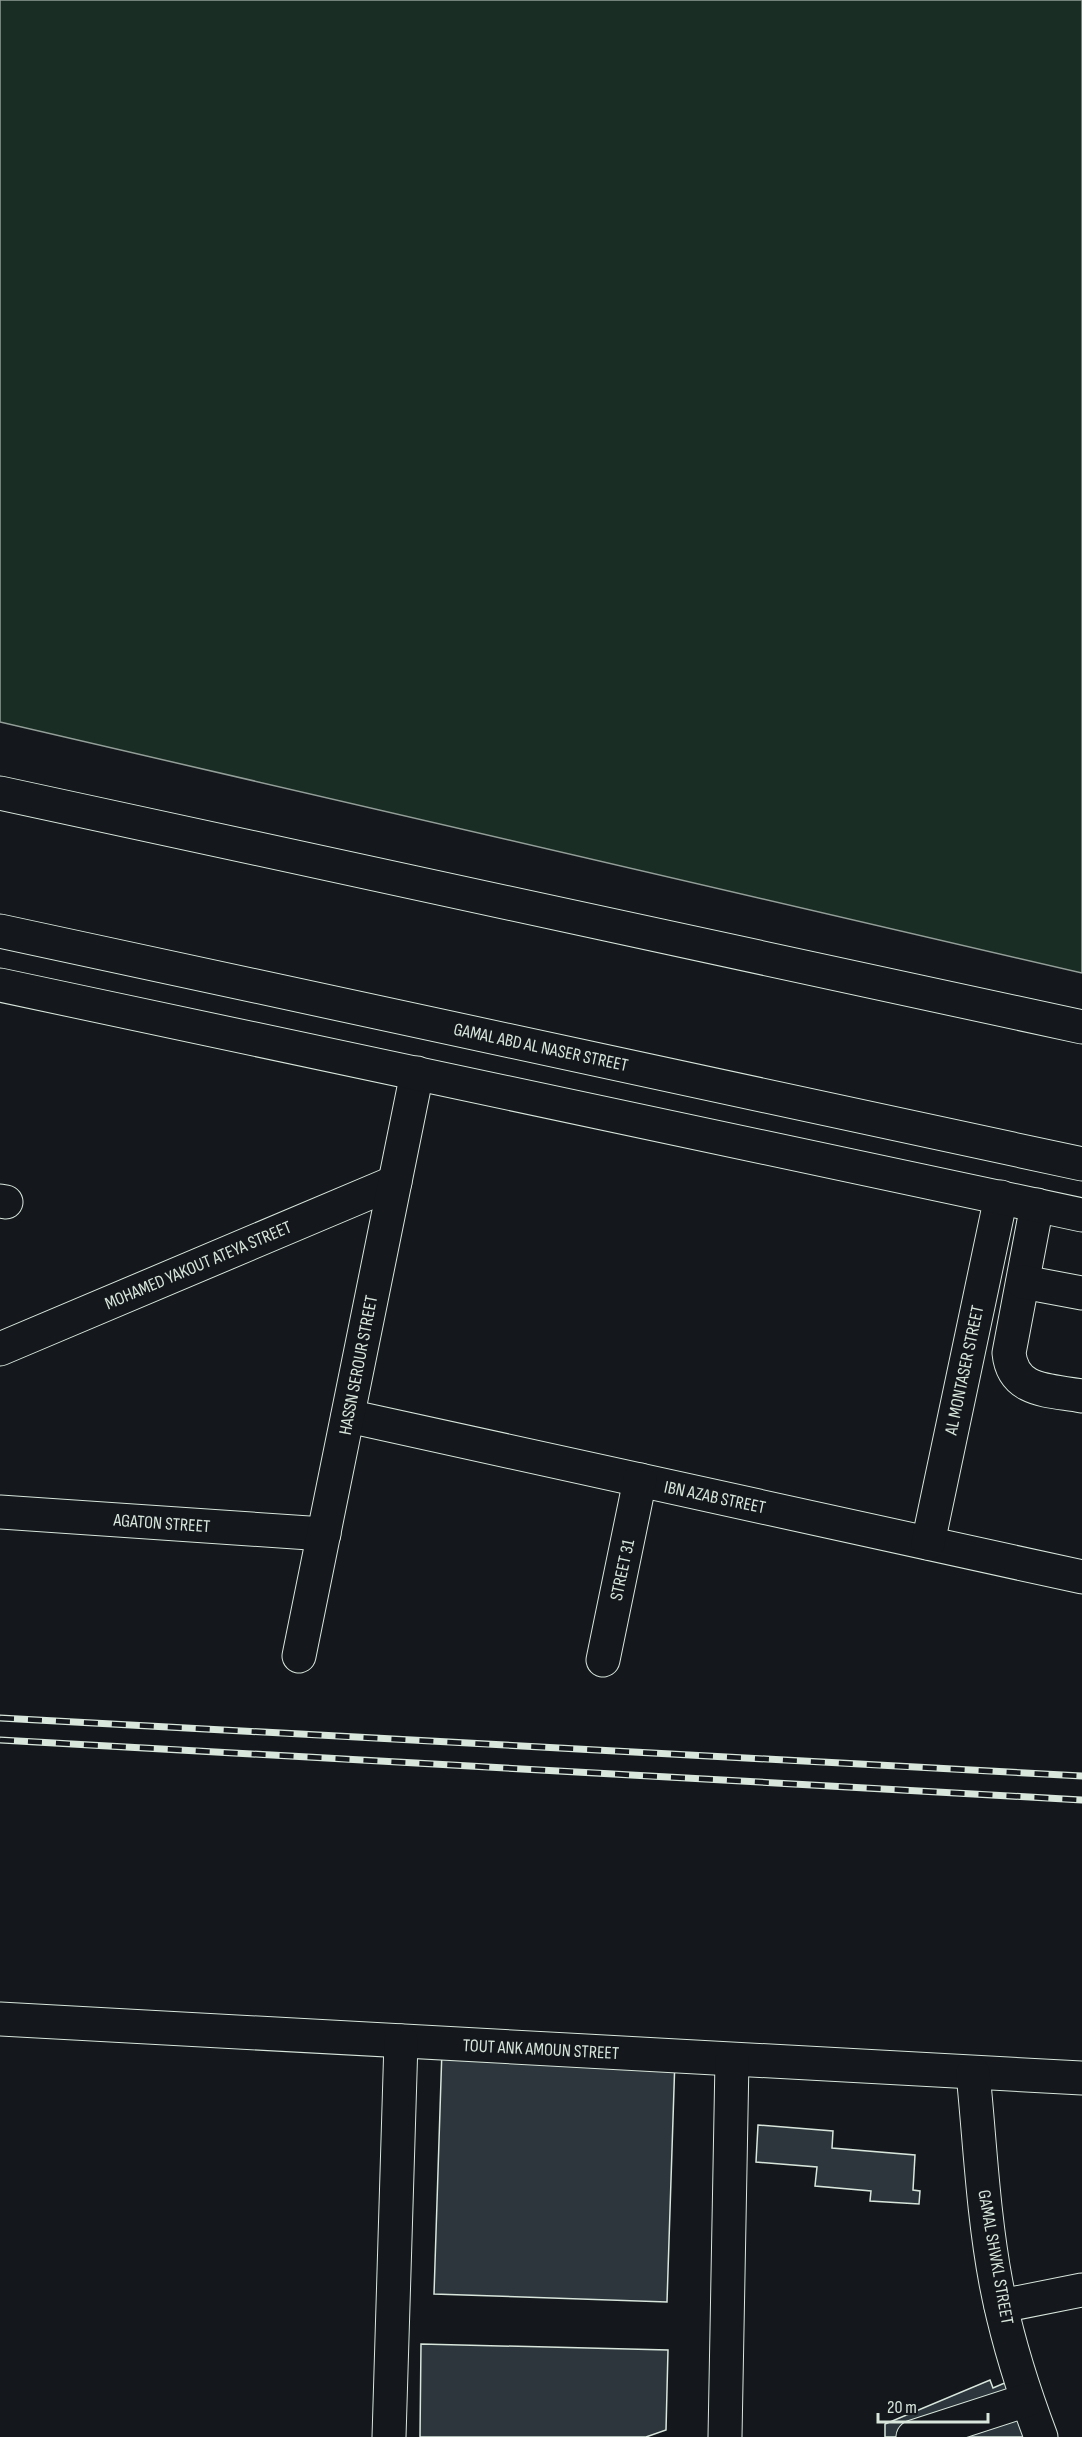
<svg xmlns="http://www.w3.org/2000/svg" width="1082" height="2437" viewBox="0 0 1082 2437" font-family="'Sofia Sans Condensed',sans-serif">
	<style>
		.green { fill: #1a2d24; stroke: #939e99; stroke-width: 1.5 }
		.building { fill: #2c363c; stroke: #d8e6dc; stroke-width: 1.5 }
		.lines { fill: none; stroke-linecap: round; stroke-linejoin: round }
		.minor-casing { stroke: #d8e6dc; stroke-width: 35 }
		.major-casing { stroke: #d8e6dc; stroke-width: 35 }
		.minor { stroke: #14181c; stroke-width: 33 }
		.major { stroke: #14181c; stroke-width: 33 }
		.rail-casing { stroke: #d8e6dc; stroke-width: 7 }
		.rail { stroke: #14181c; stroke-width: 4.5; stroke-dasharray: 14; stroke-linecap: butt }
		.labels { text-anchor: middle; stroke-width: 4.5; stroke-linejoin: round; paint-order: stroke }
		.street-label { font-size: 18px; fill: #d8e6dc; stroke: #14181c }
	</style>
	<rect width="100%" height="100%" fill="#14181c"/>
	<path class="green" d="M 0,0 L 1082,0 L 1082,973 L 0,722 Z"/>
	<g class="building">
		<path d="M 442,2049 L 675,2058 L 667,2302 L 434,2294 Z"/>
		<path d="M 758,2125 L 833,2131 L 832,2148 L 915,2155 L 913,2190 L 920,2191 L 919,2204 L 870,2201 L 871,2191 L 815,2186 L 817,2167 L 756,2162 Z"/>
		<path d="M 421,2344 L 668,2350 L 666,2430 L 646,2437 L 420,2437 Z"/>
		<path d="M 990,2380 L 993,2388 L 1007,2382 L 1038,2437 L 885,2437 L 885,2424 Z"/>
	</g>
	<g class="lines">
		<g class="minor-casing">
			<g id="minor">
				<path d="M 0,793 L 1082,1027"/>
				<path d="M 0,1201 L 6,1202"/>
				<path d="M 1037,1205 L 1009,1353 C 1013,1393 1050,1390 1082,1396"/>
				<path d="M 1023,1282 L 1082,1293"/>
				<path d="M 0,1349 L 395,1182"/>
				<path d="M 348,1416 L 1082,1577"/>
				<path d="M 0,1512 L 324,1534"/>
				<path d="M 928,1543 L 1001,1197"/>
				<path d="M 299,1656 L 417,1073"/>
				<path d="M 603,1660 L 640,1480"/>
				<path d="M 0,2019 L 1082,2078"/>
				<path d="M 973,2073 C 980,2143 983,2214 996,2283 C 1006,2335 1022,2387 1041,2437"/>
				<path d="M 1001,2306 L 1082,2290"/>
				<path d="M 389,2437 L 401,2041"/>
				<path d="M 725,2437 L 732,2060"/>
				<path d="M 913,2437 L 1027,2400"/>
			</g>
		</g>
		<g class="major-casing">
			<g id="major">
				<path d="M 0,931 L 1082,1164"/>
				<path d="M 0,985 L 1082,1215"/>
			</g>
		</g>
		<use href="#minor" class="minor"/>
		<use href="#major" class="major"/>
		<g class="rail-casing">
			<g id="rail">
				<path d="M 0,1718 L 1082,1776"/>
				<path d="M 0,1740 L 1082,1800"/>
			</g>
		</g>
		<use href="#rail" class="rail"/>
	</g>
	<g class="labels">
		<g class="street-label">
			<text transform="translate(541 1047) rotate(12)" y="6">GAMAL ABD AL NASER STREET</text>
			<text transform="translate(198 1265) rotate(-23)" y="6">MOHAMED YAKOUT ATEYA STREET</text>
			<text transform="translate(358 1365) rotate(-79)" y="6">HASSN SEROUR STREET</text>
			<text transform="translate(964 1370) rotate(-78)" y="6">AL MONTASER STREET</text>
			<text transform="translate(715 1497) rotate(12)" y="6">IBN AZAB STREET</text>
			<text transform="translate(162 1523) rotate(4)" y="6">AGATON STREET</text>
			<text transform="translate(622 1570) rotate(-78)" y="6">STREET 31</text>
			<text transform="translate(541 2049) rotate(3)" y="6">TOUT ANK AMOUN STREET</text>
			<text transform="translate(996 2257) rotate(80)" y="6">GAMAL SHWKL STREET</text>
		</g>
	</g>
	<path d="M878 2413v9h110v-9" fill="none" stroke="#d8e6dc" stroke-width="3"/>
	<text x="887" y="2413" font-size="18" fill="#d8e6dc" stroke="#14181c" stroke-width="4.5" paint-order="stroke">20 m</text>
</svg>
